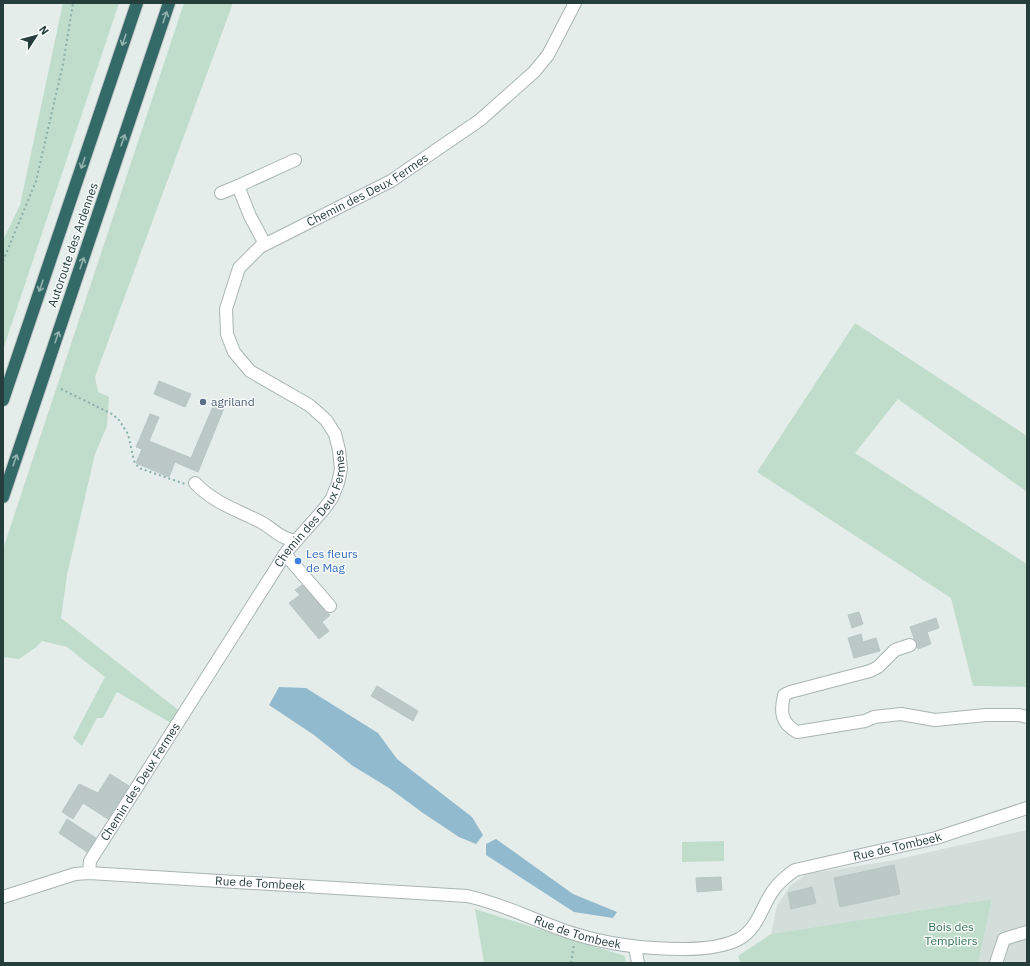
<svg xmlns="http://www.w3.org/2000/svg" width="1030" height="966" viewBox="0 0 1030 966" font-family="'IBM Plex Sans',sans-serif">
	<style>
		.built { fill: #d3ddda }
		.green { fill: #c0ddcc }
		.water { fill: #91bace }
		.building { fill: #bbc8c5; stroke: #b8c7c3 }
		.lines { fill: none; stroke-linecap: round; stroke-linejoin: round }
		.minor-casing { stroke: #a8b5b3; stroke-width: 14 }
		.highway-casing { stroke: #c2c9c8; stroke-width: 14 }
		.path { stroke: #88afa9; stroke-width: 2; stroke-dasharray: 2 3; stroke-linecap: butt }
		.minor { stroke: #fff; stroke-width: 12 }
		.highway { stroke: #336966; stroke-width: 12 }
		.oneway { stroke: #94b2af }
		.service-dot { fill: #5c6f8a; stroke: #f6faf8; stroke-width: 1.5 }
		.shop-dot { fill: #3f7fe0; stroke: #f6faf8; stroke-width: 1.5 }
		.labels { text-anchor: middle; stroke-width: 3; stroke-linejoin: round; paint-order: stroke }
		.street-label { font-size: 12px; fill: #253e3c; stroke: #f6faf8 }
		.service-label { font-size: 12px; fill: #4e5e75; stroke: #f6faf8; text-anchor: start }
		.shop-label { font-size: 12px; fill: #366cbe; stroke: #f6faf8; text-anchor: start }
		.park-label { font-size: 12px; fill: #327256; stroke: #f6faf8 }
	</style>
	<rect width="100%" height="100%" fill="#e5edeb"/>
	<path class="built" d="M 1027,830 L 1027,963 L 978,963 L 992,899 L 771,934 L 777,906 L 790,886 L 807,874 L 890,861 Z"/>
	<g class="green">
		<path d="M 63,3 L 119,3 L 3,350 L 3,240 L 20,205 Z"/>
		<path d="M 184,3 L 233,3 L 95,377 L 98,392 L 109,397 L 107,426 L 95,454 L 67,575 L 61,618 L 181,712 L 171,723 L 117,692 L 103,718 L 97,718 L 82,746 L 73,738 L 105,677 L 67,647 L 42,641 L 35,648 L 19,659 L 3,657 L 3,549 Z"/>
		<path d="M 855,323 L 1027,436 L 1027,492 L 898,399 L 855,453 L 1027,564 L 1027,687 L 973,686 L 951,598 L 757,472 Z"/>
		<path d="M 724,841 L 724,861 L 682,862 L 682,842 Z"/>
		<path d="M 992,899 L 978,963 L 741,963 L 738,956 L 771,934 Z"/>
		<path d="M 475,909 L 625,956 L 626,963 L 484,963 Z"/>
	</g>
	<g class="water">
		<path d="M 279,687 L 306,688 L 378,733 L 397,759 L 472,817 L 483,835 L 476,844 L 459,837 L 423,813 L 389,788 L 353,766 L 314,735 L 269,705 Z"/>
		<path d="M 496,839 L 573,894 L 617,912 L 613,918 L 574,912 L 486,855 L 486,844 Z"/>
	</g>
	<g class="building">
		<path d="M 159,381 L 191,394 L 185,407 L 154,394 Z"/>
		<path d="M 214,404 L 224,408 L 198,472 L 175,462 L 169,477 L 136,463 L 142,449 L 136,447 L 150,414 L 159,417 L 149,441 L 191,458 Z"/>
		<path d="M 302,585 L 330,615 L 322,622 L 329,631 L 319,639 L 289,603 L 300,595 L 295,590 Z"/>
		<path d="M 859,612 L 863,624 L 852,628 L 848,615 Z"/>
		<path d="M 936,618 L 939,628 L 927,632 L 931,644 L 918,649 L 910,627 Z"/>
		<path d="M 861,634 L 863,642 L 876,638 L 880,651 L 854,658 L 848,638 Z"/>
		<path d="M 377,686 L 418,711 L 413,721 L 371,696 Z"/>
		<path d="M 110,774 L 129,786 L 108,819 L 83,803 L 73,819 L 62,812 L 79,784 L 98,793 Z"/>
		<path d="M 67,819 L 96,838 L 87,852 L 59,833 Z"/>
		<path d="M 894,865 L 900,894 L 840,907 L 834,878 Z"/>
		<path d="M 721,877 L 722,890 L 697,892 L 696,878 Z"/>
		<path d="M 812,887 L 816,903 L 791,909 L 788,893 Z"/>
	</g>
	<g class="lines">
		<g class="minor-casing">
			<g id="minor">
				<path d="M 221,193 L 238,186"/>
				<path d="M 265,244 L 250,216 L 238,186 L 295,160"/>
				<path d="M 195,483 C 214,503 237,510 261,522 C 275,530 278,537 295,541"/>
				<path d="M 285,554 L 330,606"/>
				<path d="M 910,645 L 895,650 L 878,667 L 870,671 L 790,692 L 784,695 C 780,712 781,723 797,732 L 865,721 L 874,717 L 901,714 L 935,720 L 986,715 L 1019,715 L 1027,717"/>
				<path id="s1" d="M 89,873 L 90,861 L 287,551 L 324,509 L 332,498 L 338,483 L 341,469 L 339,450 L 335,434 L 326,420 L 309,405 L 250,371 L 234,352 L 227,334 L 226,309 L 239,268 L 260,247 L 391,181 L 480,120 L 534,72 L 548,55 L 575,3"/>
				<path id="s2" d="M 3,897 L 75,874 L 89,873 L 467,896 C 505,904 539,923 575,934 C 610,945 647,949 683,949 C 701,949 722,948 739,939 C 759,928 762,904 775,888 C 781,880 788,875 795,870 L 936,838 L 1027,808"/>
				<path d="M 635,947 L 638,963"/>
				<path d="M 996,963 L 1004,939 L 1027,932"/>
			</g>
		</g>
		<g class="highway-casing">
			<g id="highway">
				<path d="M 3,400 L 137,3"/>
				<path d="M 3,497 L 169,3"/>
			</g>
		</g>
		<g class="path">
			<path d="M 3,261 L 36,181 L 63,64 L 73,3"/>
			<path d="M 61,389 L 112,414 L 119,420 L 128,434 L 134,461 L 139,468 L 185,484"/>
			<path d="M 571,963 L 574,944"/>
		</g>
		<use href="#minor" class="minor"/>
		<use href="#highway" class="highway"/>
	</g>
	<defs><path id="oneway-shaft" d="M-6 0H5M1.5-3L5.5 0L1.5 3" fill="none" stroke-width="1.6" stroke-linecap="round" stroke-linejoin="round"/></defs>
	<g class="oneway">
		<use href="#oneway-shaft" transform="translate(165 17) rotate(-71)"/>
		<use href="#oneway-shaft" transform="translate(124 40) rotate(109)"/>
		<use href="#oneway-shaft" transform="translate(123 140) rotate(-71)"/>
		<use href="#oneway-shaft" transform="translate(83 163) rotate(109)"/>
		<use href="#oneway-shaft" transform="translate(82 263) rotate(-71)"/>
		<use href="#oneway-shaft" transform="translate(41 286) rotate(109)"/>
		<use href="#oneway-shaft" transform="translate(57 337) rotate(-71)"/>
		<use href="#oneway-shaft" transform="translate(15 460) rotate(-71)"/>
	</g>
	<circle class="service-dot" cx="203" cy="402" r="4"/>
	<circle class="shop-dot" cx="298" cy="561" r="4"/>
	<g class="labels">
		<g class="street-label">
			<text dy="4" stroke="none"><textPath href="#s1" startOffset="886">Chemin des Deux Fermes</textPath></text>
			<text transform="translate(73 245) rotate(-71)" y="4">Autoroute des Ardennes</text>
			<text dy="4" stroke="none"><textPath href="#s1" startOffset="430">Chemin des Deux Fermes</textPath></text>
			<text dy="4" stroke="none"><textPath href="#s1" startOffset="106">Chemin des Deux Fermes</textPath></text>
			<text dy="4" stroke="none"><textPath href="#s2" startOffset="945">Rue de Tombeek</textPath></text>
			<text dy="4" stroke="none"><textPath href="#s2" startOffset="261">Rue de Tombeek</textPath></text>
			<text dy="4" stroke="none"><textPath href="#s2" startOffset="585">Rue de Tombeek</textPath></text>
		</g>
		<g class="service-label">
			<text x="211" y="406">agriland</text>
		</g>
		<g class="shop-label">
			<text x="306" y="558">Les fleurs<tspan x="306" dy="14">de Mag</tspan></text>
		</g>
		<g class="park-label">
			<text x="951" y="931">Bois des<tspan x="951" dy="14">Templiers</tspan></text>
		</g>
	</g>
	<rect width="1030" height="966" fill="none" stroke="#253e3c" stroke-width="8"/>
	<g transform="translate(36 36) rotate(54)" stroke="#f6faf8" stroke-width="3" paint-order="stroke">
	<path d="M0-3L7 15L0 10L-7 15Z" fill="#253e3c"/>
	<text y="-6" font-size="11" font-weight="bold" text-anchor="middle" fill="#253e3c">N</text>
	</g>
</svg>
